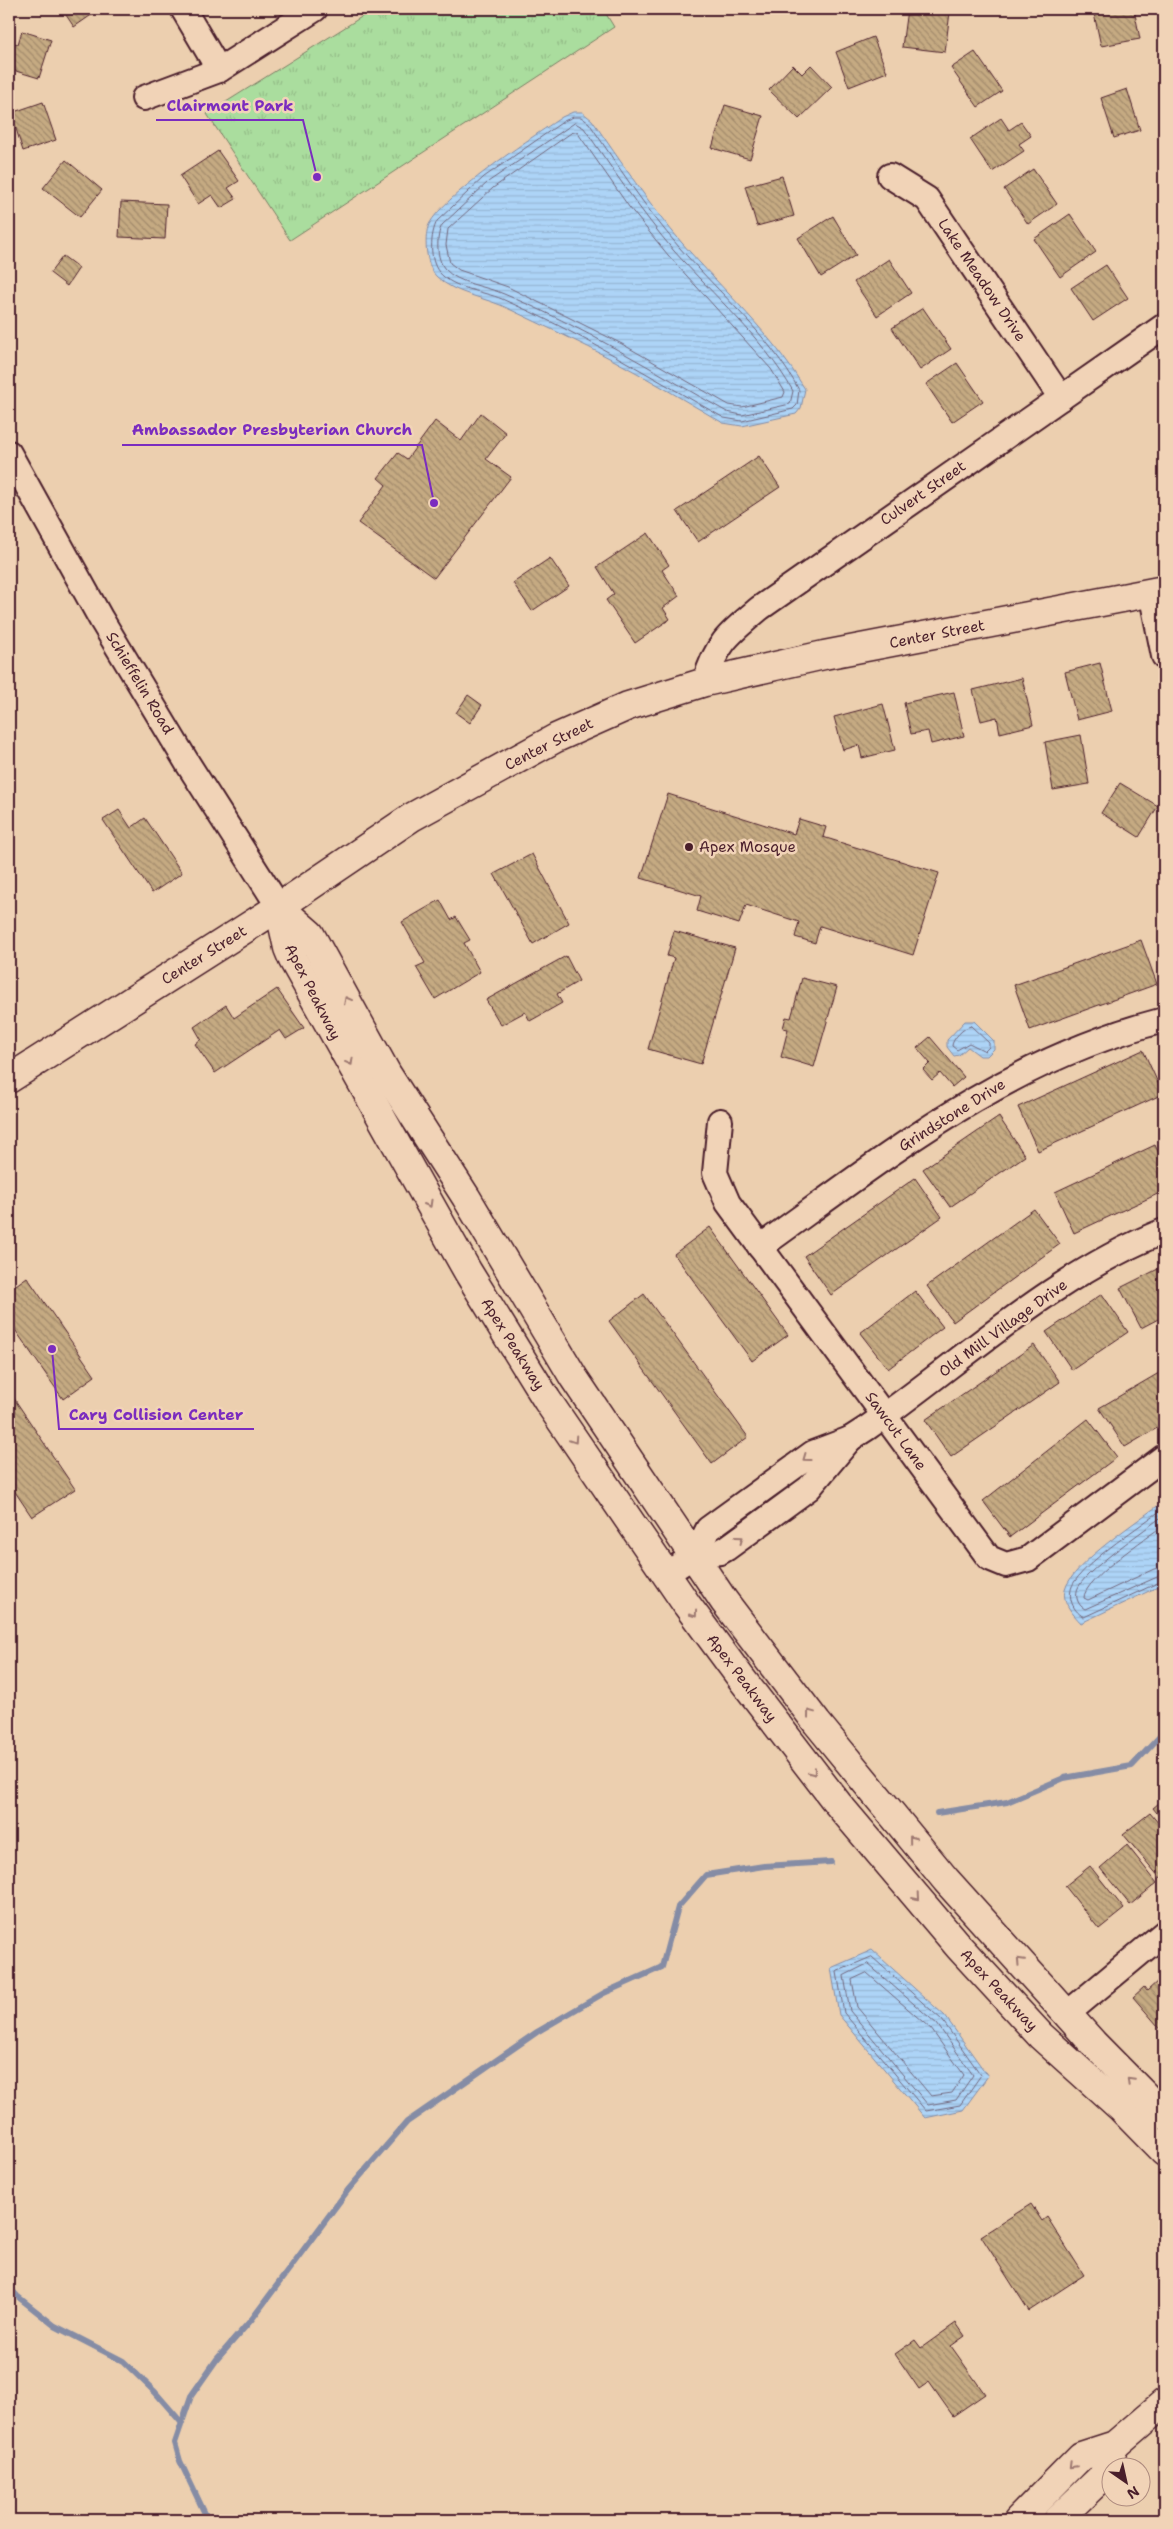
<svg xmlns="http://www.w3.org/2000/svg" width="1173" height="2529" viewBox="0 0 1173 2529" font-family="'Shantell Sans',sans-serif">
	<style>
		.grass { fill: url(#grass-tufts); stroke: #7a7e64 }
		.water { fill: url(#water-rules); stroke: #858ca5 }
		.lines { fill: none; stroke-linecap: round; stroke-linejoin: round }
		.shore { stroke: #72677d; stroke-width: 1 }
		.stream { stroke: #858ca5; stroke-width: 6 }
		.building { fill: url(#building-back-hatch); stroke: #4a1f2b }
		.minor-casing { stroke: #4a1f2b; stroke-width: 28 }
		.major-casing { stroke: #4a1f2b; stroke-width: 31 }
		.minor { stroke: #f1d3b7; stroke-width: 24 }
		.major { stroke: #f1d3b7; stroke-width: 28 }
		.oneway { stroke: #9e7971 }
		.poi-dot { fill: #4a1f2b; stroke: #f1d3b7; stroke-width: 2 }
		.labels { text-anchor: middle; stroke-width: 5; stroke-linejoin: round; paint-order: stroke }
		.street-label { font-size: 15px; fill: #4a1f2b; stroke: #f1d3b7 }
		.poi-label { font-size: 15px; fill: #4a1f2b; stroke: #f1d3b7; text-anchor: start }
		.leader { fill: none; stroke: #7b2cbf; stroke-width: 2 }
		.callout-dot { fill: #7b2cbf; stroke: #f1d3b7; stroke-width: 2 }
		.callout-label { font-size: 16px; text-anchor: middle; font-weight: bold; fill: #7b2cbf; stroke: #f1d3b7; stroke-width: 5; stroke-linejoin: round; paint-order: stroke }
	</style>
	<defs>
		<pattern id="grass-tufts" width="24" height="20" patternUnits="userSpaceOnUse" patternTransform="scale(1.25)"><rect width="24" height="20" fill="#aadd9e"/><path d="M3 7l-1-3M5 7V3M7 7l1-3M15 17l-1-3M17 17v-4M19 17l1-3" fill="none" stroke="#94bd88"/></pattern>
		<pattern id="water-rules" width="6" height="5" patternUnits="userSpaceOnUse" patternTransform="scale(1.25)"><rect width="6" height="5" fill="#add4f7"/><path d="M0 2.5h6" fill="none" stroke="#96b6d4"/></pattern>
		<pattern id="building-back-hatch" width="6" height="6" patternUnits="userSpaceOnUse" patternTransform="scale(1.25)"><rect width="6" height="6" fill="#c5aa82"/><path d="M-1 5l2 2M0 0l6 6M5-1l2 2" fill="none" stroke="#a28a6b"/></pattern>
	</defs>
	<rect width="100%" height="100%" fill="#eccfaf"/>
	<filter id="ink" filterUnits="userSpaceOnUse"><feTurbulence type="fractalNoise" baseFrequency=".02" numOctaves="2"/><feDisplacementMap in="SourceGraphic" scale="10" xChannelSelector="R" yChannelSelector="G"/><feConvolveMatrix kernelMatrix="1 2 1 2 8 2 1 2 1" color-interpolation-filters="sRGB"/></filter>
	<g filter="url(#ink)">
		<path class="grass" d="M 374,9 L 603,9 L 614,27 L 290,240 L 207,114 Z"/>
		<g class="water">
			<path d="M 573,112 L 582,112 L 592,120 C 621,162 649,204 682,243 C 724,291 772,334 805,389 L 801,408 L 796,414 L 742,426 L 723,423 C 687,402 651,380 615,361 C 580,342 544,326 509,309 C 486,297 456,295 437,277 C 426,267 424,240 428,227 C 438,199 534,136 562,117 Z"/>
			<path d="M 965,1021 L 974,1021 L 994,1041 L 994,1049 L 987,1056 L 980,1056 L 968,1047 L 959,1055 L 954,1056 L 947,1047 L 947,1040 Z"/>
			<path d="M 1164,1501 L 1164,1584 L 1081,1623 C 1073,1614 1062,1603 1065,1590 C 1071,1564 1141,1519 1164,1501 Z"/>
			<path d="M 872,1950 L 945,2016 L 988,2076 L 963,2110 L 925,2118 L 839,2015 L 831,1968 Z"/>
		</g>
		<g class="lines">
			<g class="shore">
				<path d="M 574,117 L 581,117 L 589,123 C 618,166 645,208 679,247 C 719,293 770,336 799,390 L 797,405 L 793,409 L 742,421 L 724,418 C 651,377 579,332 502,299 C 483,291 453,289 439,272 C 429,260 430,235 437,221 L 484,177 L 564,121 Z"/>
				<path d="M 575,123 L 584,128 C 613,170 641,212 674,251 C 714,296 763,338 793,391 L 790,404 L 742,415 L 727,412 C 654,371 582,326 504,294 C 486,286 458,284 445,269 C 436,259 436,236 442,225 L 488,182 Z"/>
				<path d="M 577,132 L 629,207 L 668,255 L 771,369 L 785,392 L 783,397 L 742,407 L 729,405 L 622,344 L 508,287 L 459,270 L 450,263 L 446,245 L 448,229 L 493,188 L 571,133 Z"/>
				<path d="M 971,1026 L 989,1043 L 989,1047 L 985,1051 L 969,1043 L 957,1050 L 952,1046 C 952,1039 964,1027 971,1026 Z"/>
				<path d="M 1164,1508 C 1139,1527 1092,1557 1075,1581 C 1066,1593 1071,1610 1084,1617 L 1164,1580"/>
				<path d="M 1164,1515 C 1145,1530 1090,1567 1079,1586 C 1074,1594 1077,1605 1085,1609 L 1164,1574"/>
				<path d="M 1164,1525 C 1149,1536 1083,1580 1084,1598 L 1088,1600 L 1154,1569 L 1164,1567"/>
				<path d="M 872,1957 L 942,2020 L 981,2075 L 960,2105 L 926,2111 L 844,2013 L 837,1972 Z"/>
				<path d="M 868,1964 L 937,2024 L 973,2075 L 956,2100 L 928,2105 L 850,2011 L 844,1976 Z"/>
				<path d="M 867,1973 L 931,2029 L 964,2075 L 952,2093 L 931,2096 L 857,2007 L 852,1980 Z"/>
			</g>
			<g class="stream">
				<path d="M 937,1813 L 1007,1802 L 1064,1778 L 1132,1766 L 1164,1732"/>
				<path d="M 9,2287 L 17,2296 L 55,2326 L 123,2361 L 155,2392 L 181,2422"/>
				<path d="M 208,2520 L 180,2461 L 175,2443 L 191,2396 L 217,2359 L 252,2319 L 348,2190 L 407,2122 L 537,2032 L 604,1993 L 662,1967 L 678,1907 L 706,1875 L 764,1866 L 831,1862"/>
			</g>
		</g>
		<g class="building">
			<path d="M 62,9 L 100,9 L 74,27 Z"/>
			<path d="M 907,9 L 950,12 L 945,52 L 902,47 Z"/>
			<path d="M 1093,9 L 1134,9 L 1140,39 L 1101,46 Z"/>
			<path d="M 22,31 L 51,40 L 39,78 L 9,69 L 9,42 L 18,44 Z"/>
			<path d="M 873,37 L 887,72 L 849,87 L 836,52 Z"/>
			<path d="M 975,52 L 1002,91 L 978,107 L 951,68 Z"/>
			<path d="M 793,65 L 802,74 L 811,65 L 832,87 L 799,119 L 769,90 Z"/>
			<path d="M 1127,89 L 1140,130 L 1114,138 L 1101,98 Z"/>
			<path d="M 43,102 L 56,140 L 23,151 L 11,113 Z"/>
			<path d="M 725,105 L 763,116 L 750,159 L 712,148 Z"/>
			<path d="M 1001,118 L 1009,130 L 1021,122 L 1031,136 L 1019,144 L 1024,151 L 992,172 L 970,139 Z"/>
			<path d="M 218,151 L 239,181 L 228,188 L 236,199 L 221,208 L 212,195 L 198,204 L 180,176 Z"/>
			<path d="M 66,160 L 102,190 L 80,217 L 43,188 Z"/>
			<path d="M 1033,169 L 1057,204 L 1028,224 L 1004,189 Z"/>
			<path d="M 782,176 L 794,216 L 757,226 L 745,186 Z"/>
			<path d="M 121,202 L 167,204 L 165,239 L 119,237 Z"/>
			<path d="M 1070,214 L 1096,252 L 1060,277 L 1034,239 Z"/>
			<path d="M 833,216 L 856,255 L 821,277 L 798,238 Z"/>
			<path d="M 63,256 L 79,268 L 67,286 L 50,273 Z"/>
			<path d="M 889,259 L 911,293 L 877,316 L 854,282 Z"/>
			<path d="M 1106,265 L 1128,298 L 1093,321 L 1071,288 Z"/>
			<path d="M 923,308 L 951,349 L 920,370 L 892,328 Z"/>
			<path d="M 957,363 L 983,401 L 952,422 L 926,384 Z"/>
			<path d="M 481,413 L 506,433 L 486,459 L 511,477 L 434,578 L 358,523 L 386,485 L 378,478 L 398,453 L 407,459 L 435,421 L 461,441 Z"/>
			<path d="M 759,456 L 780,487 L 698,542 L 677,511 Z"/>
			<path d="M 648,533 L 669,565 L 662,570 L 679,596 L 663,608 L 670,619 L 635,643 L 606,600 L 614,594 L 597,567 Z"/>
			<path d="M 550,558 L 569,586 L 532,611 L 513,583 Z"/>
			<path d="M 1100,663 L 1112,711 L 1077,720 L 1065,672 Z"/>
			<path d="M 1022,678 L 1033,725 L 1000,733 L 997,717 L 981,721 L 973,690 Z"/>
			<path d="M 954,692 L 964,736 L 931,744 L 928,731 L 911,734 L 904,703 Z"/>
			<path d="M 468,695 L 482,705 L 470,723 L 456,713 Z"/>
			<path d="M 883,704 L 895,750 L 862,758 L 859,745 L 843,750 L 834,717 Z"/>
			<path d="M 1081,735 L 1089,784 L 1053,790 L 1045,742 Z"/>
			<path d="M 1120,783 L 1158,806 L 1139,837 L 1101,813 Z"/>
			<path d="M 668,794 L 794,834 L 799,819 L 826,827 L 823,837 L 939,873 L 913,955 L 820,926 L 815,943 L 795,937 L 799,922 L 746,905 L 739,924 L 697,911 L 701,896 L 641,878 Z"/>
			<path d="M 119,810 L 131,828 L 145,818 L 182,873 L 152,893 L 103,820 Z"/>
			<path d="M 532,854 L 569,923 L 533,944 L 494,874 Z"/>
			<path d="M 440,900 L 451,920 L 456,917 L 470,940 L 464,943 L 480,972 L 435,999 L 416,967 L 425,963 L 402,922 Z"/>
			<path d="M 674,931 L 735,948 L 701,1064 L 648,1049 L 674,958 L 667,956 Z"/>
			<path d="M 1141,940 L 1157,984 L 1030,1030 L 1014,985 Z"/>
			<path d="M 566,956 L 579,981 L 557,994 L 562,1003 L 530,1021 L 525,1012 L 501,1025 L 486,1000 Z"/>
			<path d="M 802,978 L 837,987 L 814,1067 L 781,1057 L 788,1029 L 783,1028 L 786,1017 L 791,1018 Z"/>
			<path d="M 277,989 L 304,1028 L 286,1039 L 280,1030 L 215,1073 L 195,1044 L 201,1039 L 194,1027 L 226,1005 L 234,1018 Z"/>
			<path d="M 930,1037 L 964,1077 L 952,1087 L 940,1073 L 932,1080 L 923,1070 L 930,1063 L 917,1048 Z"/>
			<path d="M 1143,1050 L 1163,1094 L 1038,1151 L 1018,1107 Z"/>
			<path d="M 999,1117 L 1025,1156 L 950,1207 L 923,1169 Z"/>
			<path d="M 1155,1145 L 1164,1164 L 1164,1191 L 1074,1233 L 1055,1192 Z"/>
			<path d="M 915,1178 L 942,1217 L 831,1295 L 804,1256 Z"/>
			<path d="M 1034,1209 L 1060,1244 L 953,1322 L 927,1286 Z"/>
			<path d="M 710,1227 L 788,1335 L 752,1361 L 674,1254 Z"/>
			<path d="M 1164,1266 L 1164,1316 L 1141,1328 L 1120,1288 Z"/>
			<path d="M 27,1277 L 95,1376 L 63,1399 L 9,1321 L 9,1290 Z"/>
			<path d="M 915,1291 L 943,1327 L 888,1369 L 860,1333 Z"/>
			<path d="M 644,1294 L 748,1437 L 712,1464 L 609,1321 Z"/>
			<path d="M 1102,1294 L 1128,1332 L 1072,1370 L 1046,1332 Z"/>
			<path d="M 1034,1345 L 1060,1382 L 951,1457 L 925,1420 Z"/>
			<path d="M 1164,1370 L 1164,1424 L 1125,1447 L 1099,1408 Z"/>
			<path d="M 9,1391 L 75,1489 L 32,1517 L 9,1483 Z"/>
			<path d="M 1088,1419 L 1117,1457 L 1010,1537 L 983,1501 Z"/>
			<path d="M 1164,1799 L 1164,1822 L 1153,1808 Z"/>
			<path d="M 1150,1813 L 1164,1830 L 1164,1874 L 1160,1878 L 1123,1834 Z"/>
			<path d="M 1127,1845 L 1157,1883 L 1130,1905 L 1100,1868 Z"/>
			<path d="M 1090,1866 L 1124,1909 L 1099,1929 L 1065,1886 Z"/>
			<path d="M 1159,1980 L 1164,1986 L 1164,2033 L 1133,1997 L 1144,1987 L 1147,1991 Z"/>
			<path d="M 1031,2204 L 1042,2221 L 1047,2217 L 1084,2275 L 1029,2311 L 981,2236 Z"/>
			<path d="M 956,2323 L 965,2336 L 951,2346 L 985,2394 L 953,2416 L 929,2382 L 919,2389 L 895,2354 L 915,2340 L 921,2348 Z"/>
		</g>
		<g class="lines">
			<g class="minor-casing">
				<g id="minor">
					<path d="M 183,9 L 219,70"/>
					<path d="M 144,98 L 219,70 L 315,9"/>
					<path d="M 890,176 L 927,199 L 1061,398"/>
					<path d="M 9,453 L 101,619 L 188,764 L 279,907"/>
					<path d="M 1151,592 L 1164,656"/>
					<path d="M 705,682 C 716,643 730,633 760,608 L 1164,326"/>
					<path d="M 720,1121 L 715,1173 L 728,1203 L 989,1558 L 1006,1565 L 1028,1559 L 1164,1457"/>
					<path d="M 760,1247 C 890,1154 1006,1060 1164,1020"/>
					<path d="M 695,1555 L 708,1529 L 813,1453 L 850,1439 L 867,1428 C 965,1359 1052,1276 1164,1231"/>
					<path d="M 666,1574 L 695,1555 L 720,1552 L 727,1548 L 809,1488 L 850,1439"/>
					<path d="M 1068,2013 L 1164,1933"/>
				</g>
			</g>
			<g class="major-casing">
				<g id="major">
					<path d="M 279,907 L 288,948 L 293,960 L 468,1272 L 547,1400 L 687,1605 L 741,1678 L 838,1804 L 959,1947 L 1041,2036 L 1120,2107 L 1164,2152"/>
					<path d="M 279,907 L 310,934 L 387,1074 L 466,1197 L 574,1378 L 724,1601 L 817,1723 L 946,1880 L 1093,2043 L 1164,2115"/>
					<path d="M 9,1079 L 279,907 L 412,817 L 556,738 L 628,706 L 705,682 L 824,655 L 1164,590"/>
					<path d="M 1018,2520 L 1081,2456 L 1115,2445 L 1164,2403"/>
					<path d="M 1057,2520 L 1101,2478 L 1115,2445"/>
				</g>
			</g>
			<use href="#minor" class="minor"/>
			<use href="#major" class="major"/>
		</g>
		<defs><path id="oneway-chevron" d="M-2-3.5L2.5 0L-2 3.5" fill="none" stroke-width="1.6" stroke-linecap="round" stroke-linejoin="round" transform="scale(1.25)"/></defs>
		<g class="oneway">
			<use href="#oneway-chevron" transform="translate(347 1000) rotate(-118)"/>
			<use href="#oneway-chevron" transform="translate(350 1062) rotate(61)"/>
			<use href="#oneway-chevron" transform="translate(429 1204) rotate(60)"/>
			<use href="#oneway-chevron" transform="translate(574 1440) rotate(56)"/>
			<use href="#oneway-chevron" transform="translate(806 1458) rotate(144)"/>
			<use href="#oneway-chevron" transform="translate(740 1539) rotate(-36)"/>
			<use href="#oneway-chevron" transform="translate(694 1614) rotate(54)"/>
			<use href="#oneway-chevron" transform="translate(810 1713) rotate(-127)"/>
			<use href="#oneway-chevron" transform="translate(813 1772) rotate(52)"/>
			<use href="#oneway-chevron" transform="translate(912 1839) rotate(-129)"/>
			<use href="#oneway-chevron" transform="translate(917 1897) rotate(49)"/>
			<use href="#oneway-chevron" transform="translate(1020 1961) rotate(-133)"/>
			<use href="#oneway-chevron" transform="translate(1130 2081) rotate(-135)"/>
			<use href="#oneway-chevron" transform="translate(1072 2465) rotate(135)"/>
		</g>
	</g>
	<circle class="poi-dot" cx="689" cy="847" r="5"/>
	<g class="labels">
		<g class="street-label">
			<text transform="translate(982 280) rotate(56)" y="5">Lake Meadow Drive</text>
			<text transform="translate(923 493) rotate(-35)" y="5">Culvert Street</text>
			<text transform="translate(937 634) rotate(-11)" y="5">Center Street</text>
			<text transform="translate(140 683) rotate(59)" y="5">Schieffelin Road</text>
			<text transform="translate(549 744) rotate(-27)" y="5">Center Street</text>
			<text transform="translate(204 955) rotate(-32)" y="5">Center Street</text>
			<text transform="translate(313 992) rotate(63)" y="5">Apex Peakway</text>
			<text transform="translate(952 1115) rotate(-32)" y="5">Grindstone Drive</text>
			<text transform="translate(1003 1328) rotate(-36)" y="5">Old Mill Village Drive</text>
			<text transform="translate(513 1344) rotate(58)" y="5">Apex Peakway</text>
			<text transform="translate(896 1431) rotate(54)" y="5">Sawcut Lane</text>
			<text transform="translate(742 1678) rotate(53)" y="5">Apex Peakway</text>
			<text transform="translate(999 1990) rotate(47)" y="5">Apex Peakway</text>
		</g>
		<g class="poi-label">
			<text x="699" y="852">Apex Mosque</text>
		</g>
	</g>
	<path class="leader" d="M317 177L303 120H156M434 503L422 445H122M52 1349L59 1429H254"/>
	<g class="callout-dot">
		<circle cx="317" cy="177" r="5"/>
		<circle cx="434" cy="503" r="5"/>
		<circle cx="52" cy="1349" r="5"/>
	</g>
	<g class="callout-label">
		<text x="230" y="111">Clairmont Park</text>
		<text x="272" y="435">Ambassador Presbyterian Church</text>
		<text x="156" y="1420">Cary Collision Center</text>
	</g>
	<rect width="1173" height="2529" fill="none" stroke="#f1d3b7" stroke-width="30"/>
	<rect x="15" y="15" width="1143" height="2499" fill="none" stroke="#4a1f2b" stroke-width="2" filter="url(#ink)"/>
	<g transform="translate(1126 2482) rotate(146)"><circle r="24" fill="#f1d3b7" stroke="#ae8b7f"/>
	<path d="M0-4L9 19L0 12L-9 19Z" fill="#4a1f2b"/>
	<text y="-8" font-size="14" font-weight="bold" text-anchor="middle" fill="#4a1f2b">N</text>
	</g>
</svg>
